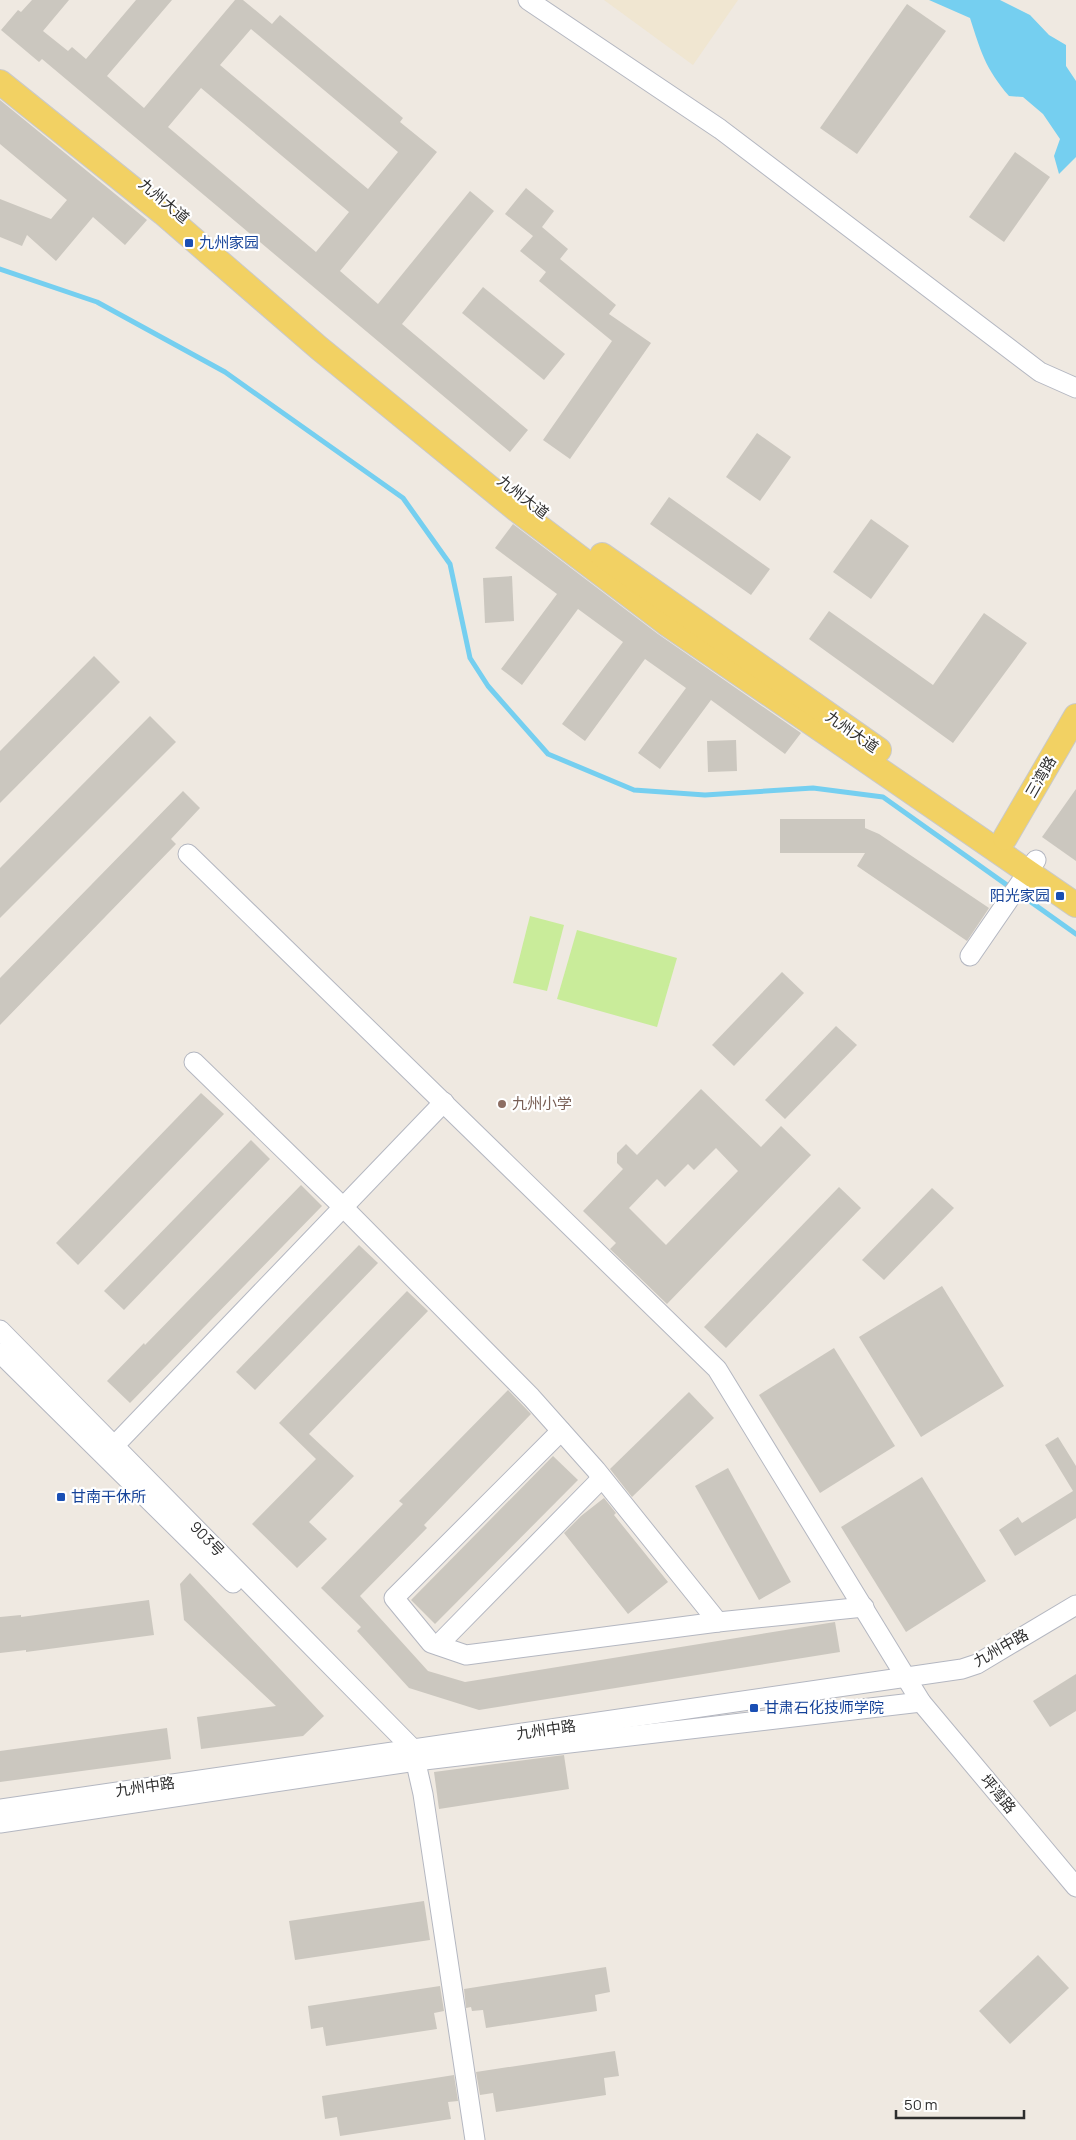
<svg xmlns="http://www.w3.org/2000/svg" width="1076" height="2140" viewBox="0 0 1076 2140" font-family="Manrope,'Noto Sans SC',sans-serif">
	<style>
		.education { fill: #f0e6d1 }
		.pitch { fill: #c9ec9a }
		.water { fill: #75cff0 }
		.lines { fill: none; stroke-linecap: round; stroke-linejoin: round }
		.stream { stroke: #75cff0; stroke-width: 5 }
		.building { fill: #cbc7bf; fill-rule: evenodd }
		.minor-casing { stroke: #b4b7c1; stroke-width: 21 }
		.major-casing { stroke: #c9c9c9; stroke-width: 26 }
		.minor { stroke: #fff; stroke-width: 19 }
		.major { stroke: #f2d163; stroke-width: 24 }
		.transit-dot { fill: #1a4fb4; stroke: #fff; stroke-width: 2 }
		.education-dot { fill: #8d6e63; stroke: #fff; stroke-width: 2 }
		.labels { text-anchor: middle; stroke-width: 4.5; stroke-linejoin: round; paint-order: stroke }
		.street-label { font-size: 15px; fill: #2e2e2e; stroke: #fff }
		.transit-label { font-size: 15px; fill: #164399; stroke: #fff; text-anchor: start }
		.education-label { font-size: 15px; fill: #785e54; stroke: #fff; text-anchor: start }
	</style>
	<rect width="100%" height="100%" fill="#efe9e1"/>
	<path class="education" d="M 604,0 L 738,0 L 693,65 Z"/>
	<g class="pitch">
		<path d="M 530,916 L 564,925 L 547,991 L 513,983 Z"/>
		<path d="M 577,930 L 677,958 L 657,1027 L 557,999 Z"/>
	</g>
	<path class="water" d="M 929,0 L 1000,0 L 1030,15 L 1049,35 L 1066,45 L 1066,66 L 1076,81 L 1076,157 L 1059,174 L 1054,156 L 1060,139 L 1043,114 L 1023,97 L 1009,96 C 985,68 981,52 970,18 Z"/>
	<g class="lines">
		<path class="stream" d="M 0,269 L 97,302 L 225,372 L 403,498 L 450,564 L 470,658 L 488,686 L 548,754 L 634,790 L 705,795 L 813,788 L 883,797 L 1076,934"/>
	</g>
	<g class="building">
		<path d="M 32,0 L 69,0 L 43,31 L 68,51 L 72,47 L 86,59 L 136,0 L 172,0 L 107,76 L 144,108 L 235,0 L 243,0 L 272,24 L 280,15 L 403,118 L 400,122 L 437,152 L 340,271 L 378,304 L 470,191 L 494,211 L 402,324 L 528,430 L 510,452 L 42,59 L 39,62 L 1,30 L 18,10 L 21,12 ZM 251,29 L 398,152 L 368,189 L 220,65 ZM 201,88 L 349,212 L 316,252 L 168,127 Z"/>
		<path d="M 907,4 L 946,31 L 857,154 L 820,128 Z"/>
		<path d="M 0,100 L 147,220 L 125,245 L 93,217 L 56,261 L 27,235 L 22,246 L 0,237 L 0,199 L 51,219 L 67,200 L 0,144 Z"/>
		<path d="M 1015,152 L 1050,177 L 1004,242 L 969,217 Z"/>
		<path d="M 526,188 L 554,211 L 542,227 L 568,249 L 560,259 L 616,305 L 609,314 L 651,343 L 570,459 L 543,440 L 612,341 L 539,281 L 546,272 L 520,251 L 533,236 L 505,214 Z"/>
		<path d="M 483,287 L 565,354 L 544,380 L 462,313 Z"/>
		<path d="M 757,433 L 791,457 L 760,501 L 726,477 Z"/>
		<path d="M 669,497 L 770,569 L 751,595 L 650,524 Z"/>
		<path d="M 871,519 L 909,546 L 871,599 L 833,572 Z"/>
		<path d="M 513,524 L 658,634 L 801,733 L 785,754 L 711,700 L 660,769 L 638,753 L 686,688 L 645,659 L 585,741 L 562,724 L 623,642 L 578,609 L 522,685 L 501,669 L 557,594 L 495,548 Z"/>
		<path d="M 512,576 L 514,621 L 485,623 L 483,578 Z"/>
		<path d="M 829,611 L 933,685 L 984,613 L 1027,643 L 953,743 L 809,639 Z"/>
		<path d="M 94,656 L 120,682 L 0,803 L 0,751 Z"/>
		<path d="M 150,716 L 176,742 L 0,918 L 0,868 Z"/>
		<path d="M 736,740 L 737,771 L 708,772 L 707,741 Z"/>
		<path d="M 1076,789 L 1076,861 L 1042,837 Z"/>
		<path d="M 183,791 L 200,808 L 171,839 L 176,844 L 0,1025 L 0,978 Z"/>
		<path d="M 780,819 L 865,819 L 865,828 L 879,834 L 989,908 L 967,941 L 857,866 L 865,853 L 780,853 Z"/>
		<path d="M 782,972 L 804,993 L 734,1066 L 712,1045 Z"/>
		<path d="M 836,1026 L 857,1045 L 785,1119 L 765,1100 Z"/>
		<path d="M 701,1089 L 761,1147 L 781,1126 L 811,1155 L 667,1304 L 610,1249 L 616,1243 L 583,1211 L 623,1169 L 617,1163 L 617,1153 L 626,1144 L 637,1155 ZM 716,1148 L 738,1171 L 666,1245 L 629,1208 L 657,1179 L 665,1187 L 688,1164 L 694,1170 Z"/>
		<path d="M 201,1093 L 224,1114 L 78,1265 L 56,1243 Z"/>
		<path d="M 251,1140 L 270,1159 L 124,1310 L 104,1291 Z"/>
		<path d="M 301,1185 L 322,1206 L 130,1403 L 107,1381 L 144,1343 L 145,1345 Z"/>
		<path d="M 839,1187 L 861,1208 L 726,1348 L 704,1327 Z"/>
		<path d="M 932,1188 L 954,1208 L 884,1280 L 862,1260 Z"/>
		<path d="M 359,1245 L 378,1263 L 255,1390 L 236,1372 Z"/>
		<path d="M 942,1286 L 1004,1386 L 921,1437 L 859,1337 Z"/>
		<path d="M 407,1291 L 428,1311 L 309,1434 L 354,1476 L 309,1522 L 327,1539 L 297,1568 L 252,1524 L 316,1459 L 279,1423 Z"/>
		<path d="M 834,1348 L 895,1446 L 820,1493 L 759,1395 Z"/>
		<path d="M 508,1390 L 531,1414 L 424,1525 L 427,1528 L 360,1596 L 428,1671 L 465,1682 L 835,1622 L 840,1652 L 479,1710 L 409,1688 L 357,1631 L 361,1627 L 321,1588 L 403,1504 L 399,1501 Z"/>
		<path d="M 689,1392 L 714,1418 L 632,1497 L 610,1469 Z"/>
		<path d="M 1058,1437 L 1076,1466 L 1076,1518 L 1015,1556 L 999,1530 L 1018,1517 L 1022,1523 L 1073,1491 L 1045,1445 Z"/>
		<path d="M 553,1456 L 578,1480 L 435,1624 L 411,1600 Z"/>
		<path d="M 728,1468 L 791,1582 L 759,1600 L 695,1486 Z"/>
		<path d="M 922,1477 L 986,1581 L 906,1632 L 841,1527 Z"/>
		<path d="M 604,1498 L 616,1513 L 614,1515 L 668,1582 L 628,1614 L 564,1533 L 581,1516 Z"/>
		<path d="M 190,1573 L 324,1716 L 303,1736 L 201,1749 L 197,1717 L 276,1706 L 184,1620 L 180,1584 Z"/>
		<path d="M 149,1600 L 154,1635 L 26,1652 L 26,1650 L 0,1653 L 0,1617 L 21,1615 L 21,1617 Z"/>
		<path d="M 1076,1674 L 1076,1711 L 1050,1727 L 1033,1701 Z"/>
		<path d="M 167,1728 L 171,1759 L 0,1782 L 0,1751 Z"/>
		<path d="M 564,1755 L 569,1789 L 439,1809 L 434,1772 Z"/>
		<path d="M 424,1901 L 430,1940 L 295,1960 L 289,1921 Z"/>
		<path d="M 1038,1955 L 1069,1988 L 1010,2044 L 979,2011 Z"/>
		<path d="M 606,1967 L 610,1992 L 595,1995 L 597,2011 L 486,2028 L 483,2010 L 472,2011 L 471,2007 L 466,2008 L 464,1989 Z"/>
		<path d="M 440,1986 L 444,2011 L 434,2013 L 437,2029 L 326,2046 L 323,2027 L 311,2029 L 308,2006 Z"/>
		<path d="M 615,2051 L 619,2076 L 604,2078 L 606,2095 L 496,2112 L 493,2093 L 480,2095 L 476,2072 Z"/>
		<path d="M 454,2075 L 458,2101 L 448,2102 L 451,2119 L 340,2136 L 337,2117 L 325,2119 L 322,2096 Z"/>
	</g>
	<g class="lines">
		<g class="minor-casing">
			<g id="minor">
				<path d="M 528,0 L 720,129 L 1040,372 L 1076,388"/>
				<path d="M 188,854 L 717,1369 L 921,1702 L 1076,1887"/>
				<path d="M 970,956 L 1036,860"/>
				<path d="M 194,1062 L 343,1207 L 531,1397 L 596,1470 L 718,1622 L 864,1607"/>
				<path d="M 0,1330 L 413,1749"/>
				<path d="M 0,1353 L 233,1583"/>
				<path d="M 561,1431 L 394,1598 L 431,1643 L 466,1655 L 718,1622"/>
				<path d="M 115,1445 L 444,1102"/>
				<path d="M 438,1645 L 602,1478"/>
				<path d="M 413,1750 L 423,1794 L 475,2140"/>
				<path d="M 0,1809 L 962,1669 L 977,1664 L 1076,1605"/>
				<path d="M 0,1823 L 416,1761 L 921,1702"/>
			</g>
		</g>
		<g class="major-casing">
			<g id="major">
				<path d="M 0,82 L 163,213 L 319,348 L 517,510 L 666,623 L 1076,905"/>
				<path d="M 602,555 L 879,750"/>
				<path d="M 1005,838 L 1076,716"/>
			</g>
		</g>
		<use href="#minor" class="minor"/>
		<use href="#major" class="major"/>
	</g>
	<g class="transit-dot">
		<rect x="184" y="238" width="10" height="10" rx="2.5"/>
		<rect x="1055" y="891" width="10" height="10" rx="2.5"/>
		<rect x="56" y="1492" width="10" height="10" rx="2.5"/>
		<rect x="749" y="1703" width="10" height="10" rx="2.5"/>
	</g>
	<circle class="education-dot" cx="502" cy="1104" r="5"/>
	<g class="labels">
		<g class="street-label">
			<text transform="translate(164 201) rotate(40)" y="5">九州大道</text>
			<text transform="translate(523 497) rotate(38)" y="5">九州大道</text>
			<text transform="translate(852 732) rotate(35)" y="5">九州大道</text>
			<text transform="translate(1041 777) rotate(-60)" y="5">三湾路</text>
			<text transform="translate(207 1539) rotate(46)" y="5">903号</text>
			<text transform="translate(1001 1648) rotate(-29)" y="5">九州中路</text>
			<text transform="translate(546 1730) rotate(-8)" y="5">九州中路</text>
			<text transform="translate(145 1787) rotate(-8)" y="5">九州中路</text>
			<text transform="translate(998 1794) rotate(50)" y="5">坪湾路</text>
		</g>
		<g class="transit-label">
			<text x="199" y="248">九州家园</text>
			<text x="1050" y="901" text-anchor="end">阳光家园</text>
			<text x="71" y="1502">甘南干休所</text>
			<text x="764" y="1713">甘肃石化技师学院</text>
		</g>
		<g class="education-label">
			<text x="512" y="1109">九州小学</text>
		</g>
	</g>
	<path d="M896 2110v8h128v-8" fill="none" stroke="#2e2e2e" stroke-width="2.5"/>
	<text x="904" y="2110" font-size="15" fill="#2e2e2e" stroke="#ffffff" stroke-width="4" paint-order="stroke">50 m</text>
</svg>
